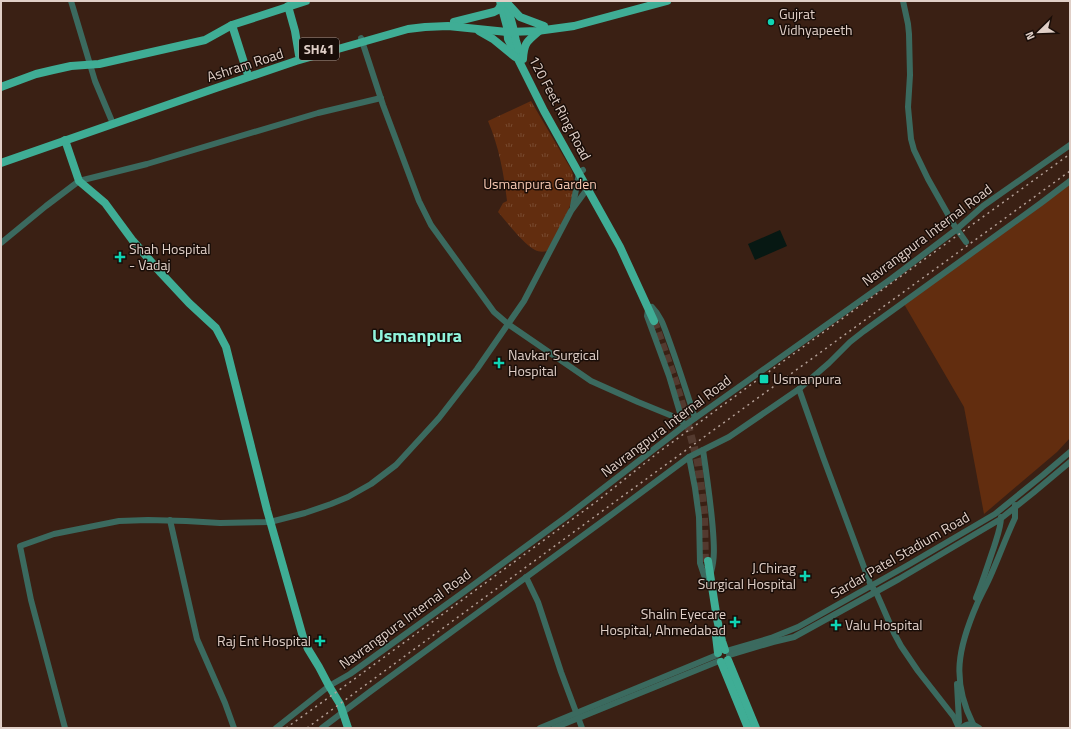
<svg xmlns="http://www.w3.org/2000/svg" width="1071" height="729" viewBox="0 0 1071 729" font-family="'Titillium Web',sans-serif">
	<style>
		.grass { fill: url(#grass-tufts) }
		.pitch { fill: #622d0f }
		.water { fill: #071813 }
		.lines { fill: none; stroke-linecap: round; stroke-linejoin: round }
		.major-tunnel { stroke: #533a2f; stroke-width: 8; stroke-dasharray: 8 4; stroke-linecap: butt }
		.minor { stroke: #3b6a5f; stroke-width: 6 }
		.major { stroke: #3fad95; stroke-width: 8 }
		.rail { stroke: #b4a097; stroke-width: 1.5; stroke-dasharray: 2 4; stroke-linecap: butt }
		.poi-dot { fill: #0fd5b4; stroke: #190d08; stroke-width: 1.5 }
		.labels { text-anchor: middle; stroke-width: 3; stroke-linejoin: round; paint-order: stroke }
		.shield { fill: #190d08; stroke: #a4958e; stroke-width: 1 }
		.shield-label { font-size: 13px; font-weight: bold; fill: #e0cfc7 }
		.poi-label { font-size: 14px; fill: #e0cfc7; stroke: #190d08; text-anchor: start }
		.street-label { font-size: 14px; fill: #e0cfc7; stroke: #190d08 }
		.park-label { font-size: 14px; fill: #f9cab4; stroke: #190d08 }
		.district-label { font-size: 18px; font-weight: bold; fill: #91f4dc; stroke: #190d08 }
	</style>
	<defs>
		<pattern id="grass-tufts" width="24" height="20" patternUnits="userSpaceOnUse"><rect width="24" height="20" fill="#622d0f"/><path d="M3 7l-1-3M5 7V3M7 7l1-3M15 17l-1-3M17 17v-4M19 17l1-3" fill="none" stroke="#784a30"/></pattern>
	</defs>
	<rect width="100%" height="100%" fill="#3a2014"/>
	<path class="grass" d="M 531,101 L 572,171 C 580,199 560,227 547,251 C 543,252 539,252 535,250 C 523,244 507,222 498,212 L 503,203 L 507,201 C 504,174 499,147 488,121 Z"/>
	<path class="pitch" d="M 1070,183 L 1070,438 L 1057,452 L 984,514 L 964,407 L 904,304 Z"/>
	<path class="water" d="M 780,230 L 787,246 L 755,260 L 748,244 Z"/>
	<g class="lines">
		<path class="major-tunnel" d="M 654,321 L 675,381 L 686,418 L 698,462 L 704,514 L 705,567"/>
		<g class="minor">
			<path d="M 71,1 L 95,81 L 111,119"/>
			<path d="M 903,1 L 908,24 L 909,34 L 910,75 L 908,107 L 911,139 L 914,150 L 928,179 L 954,225 L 966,242"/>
			<path d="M 361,38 L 383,105 L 419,201 L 431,225 L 494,312 L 508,324 L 591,381 L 638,402 L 682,420"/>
			<path d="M 573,206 L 579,173 L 583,170"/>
			<path d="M 1,243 L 46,206 L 79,181 L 147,164 L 318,113 L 381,98"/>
			<path d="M 652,307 C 662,317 665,330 670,343 C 679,368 687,393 695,418"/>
			<path d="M 648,310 L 647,316 L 669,376 L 683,423"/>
			<path d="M 799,389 L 823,457 L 871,586 L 876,592 L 894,633 L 901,646 L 918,671 L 954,717 L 959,728"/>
			<path d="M 703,450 C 707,477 711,504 713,531 C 714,545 715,559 711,572"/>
			<path d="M 689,457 L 695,488 L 699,517 L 700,563 L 706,581"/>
			<path d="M 170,520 L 197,639 L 225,703 L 234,728"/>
			<path d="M 526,577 L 538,602 L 561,672 L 582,728"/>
			<path d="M 976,598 C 983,581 988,564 994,547 C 997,537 1001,527 1001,517"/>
			<path d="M 727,651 L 771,638 L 798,627 L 908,565 L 995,514 L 1043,475 L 1070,452"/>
			<path d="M 729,655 L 773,642 L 794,637 L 899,579 L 999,520 L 1033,493 L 1070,462"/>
			<path d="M 957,684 L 959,722"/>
			<path d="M 973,724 C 951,680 958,648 977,604 C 981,595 986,586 990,577 C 999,557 1006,537 1015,518 L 1015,505"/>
			<path d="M 65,728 L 31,600 L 20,546 L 54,534 L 119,521 L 148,520 L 186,521 L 220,523 L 270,522 L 305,513 L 331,504 L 348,497 L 371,484 L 396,465 L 439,418 L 477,369 L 524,301 L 571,211 L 582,196 L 588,188 L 592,186"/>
			<path d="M 276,728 L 329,686 L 350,674 L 461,594 L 566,517 L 684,426 L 891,279 L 957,229 L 983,206 L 1070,145"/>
			<path d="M 322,728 L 371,691 L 607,518 L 689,457 L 729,437 L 799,389 L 829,363 L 850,342 L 864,331 L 1041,203 L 1070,181"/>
			<path d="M 540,728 L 717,655"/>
			<path d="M 554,728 L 719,661"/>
			<path d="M 961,728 C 968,723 972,723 979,728"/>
		</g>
		<g class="major">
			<path d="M 500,1 L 507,27 L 508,39 L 544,111 L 620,247 L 654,321"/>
			<path d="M 506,1 L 513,27 L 516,41 L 519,50"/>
			<path d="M 508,4 L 520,17 L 544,26"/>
			<path d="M 288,6 L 295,31 L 299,55"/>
			<path d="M 454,22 L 494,12 L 498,10 L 501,5"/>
			<path d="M 232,25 L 247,72"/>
			<path d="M 479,31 L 493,39 L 515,57"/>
			<path d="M 523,59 C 524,42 527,42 539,31"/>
			<path d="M 1,87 L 36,74 L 53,70 L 71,66 L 99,64 L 205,40 L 232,25 L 306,1"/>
			<path d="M 65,140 L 79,181 L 105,203 L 133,241 L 161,273 L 189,303 L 216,328 L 226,347 L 267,510 L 303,637 L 308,649 L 319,667 L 329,686 L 340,704 L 348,728"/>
			<path d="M 1,163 L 216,88 L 296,61 L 408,29 L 425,27 L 448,26 L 507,32 L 537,31 L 574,26 L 667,1"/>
			<path d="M 708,561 L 717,619 L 722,641 L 725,650"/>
			<path d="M 716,636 L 718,653"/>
			<path d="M 728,660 L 756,728"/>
			<path d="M 721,662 L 748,728"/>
		</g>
		<g class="rail">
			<path d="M 286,728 L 342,688 L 596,502 L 659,452 L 756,381 L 1070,154"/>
			<path d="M 307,728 L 616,501 L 1070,171"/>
		</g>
	</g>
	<g class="poi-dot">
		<circle cx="771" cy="22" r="4"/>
		<path d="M118 251h4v4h4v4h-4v4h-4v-4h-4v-4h4z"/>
		<path d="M497 357h4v4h4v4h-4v4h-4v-4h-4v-4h4z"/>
		<rect x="759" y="374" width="10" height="10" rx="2"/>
		<path d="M803 570h4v4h4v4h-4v4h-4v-4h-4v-4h4z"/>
		<path d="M733 616h4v4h4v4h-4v4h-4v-4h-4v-4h4z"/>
		<path d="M834 619h4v4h4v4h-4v4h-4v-4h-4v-4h4z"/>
		<path d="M318 635h4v4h4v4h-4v4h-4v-4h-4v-4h4z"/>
	</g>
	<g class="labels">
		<rect class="shield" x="299" y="38" width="40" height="22" rx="3"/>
		<g class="shield-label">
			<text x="319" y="54">SH41</text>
		</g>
		<g class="poi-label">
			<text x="779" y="19">Gujrat<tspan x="779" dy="16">Vidhyapeeth</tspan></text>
			<text x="129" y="254">Shah Hospital<tspan x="129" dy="16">- Vadaj</tspan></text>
			<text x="508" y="360">Navkar Surgical<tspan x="508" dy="16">Hospital</tspan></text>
			<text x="773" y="384">Usmanpura</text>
			<text x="796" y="573" text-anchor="end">J.Chirag<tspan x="796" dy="16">Surgical Hospital</tspan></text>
			<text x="726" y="619" text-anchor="end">Shalin Eyecare<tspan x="726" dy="16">Hospital, Ahmedabad</tspan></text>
			<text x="845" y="630">Valu Hospital</text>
			<text x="311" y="646" text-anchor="end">Raj Ent Hospital</text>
		</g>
		<g class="street-label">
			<text transform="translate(245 65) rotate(-18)" y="5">Ashram Road</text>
			<text transform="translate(560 108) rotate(62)" y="5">120 Feet Ring Road</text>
			<text transform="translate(927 235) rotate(-37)" y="5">Navrangpura Internal Road</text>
			<text transform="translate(666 426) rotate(-37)" y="5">Navrangpura Internal Road</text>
			<text transform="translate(900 555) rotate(-30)" y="5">Sardar Patel Stadium Road</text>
			<text transform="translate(405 619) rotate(-36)" y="5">Navrangpura Internal Road</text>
		</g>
		<g class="park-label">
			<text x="540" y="189">Usmanpura Garden</text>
		</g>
		<g class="district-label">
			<text x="417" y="342">Usmanpura</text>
		</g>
	</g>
	<rect width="1071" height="729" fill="none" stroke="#e0cfc7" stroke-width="4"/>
	<g transform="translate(1039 32) rotate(247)" stroke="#190d08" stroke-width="3" paint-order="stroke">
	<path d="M0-3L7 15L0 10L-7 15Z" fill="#e0cfc7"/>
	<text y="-6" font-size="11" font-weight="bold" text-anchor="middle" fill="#e0cfc7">N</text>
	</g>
</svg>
